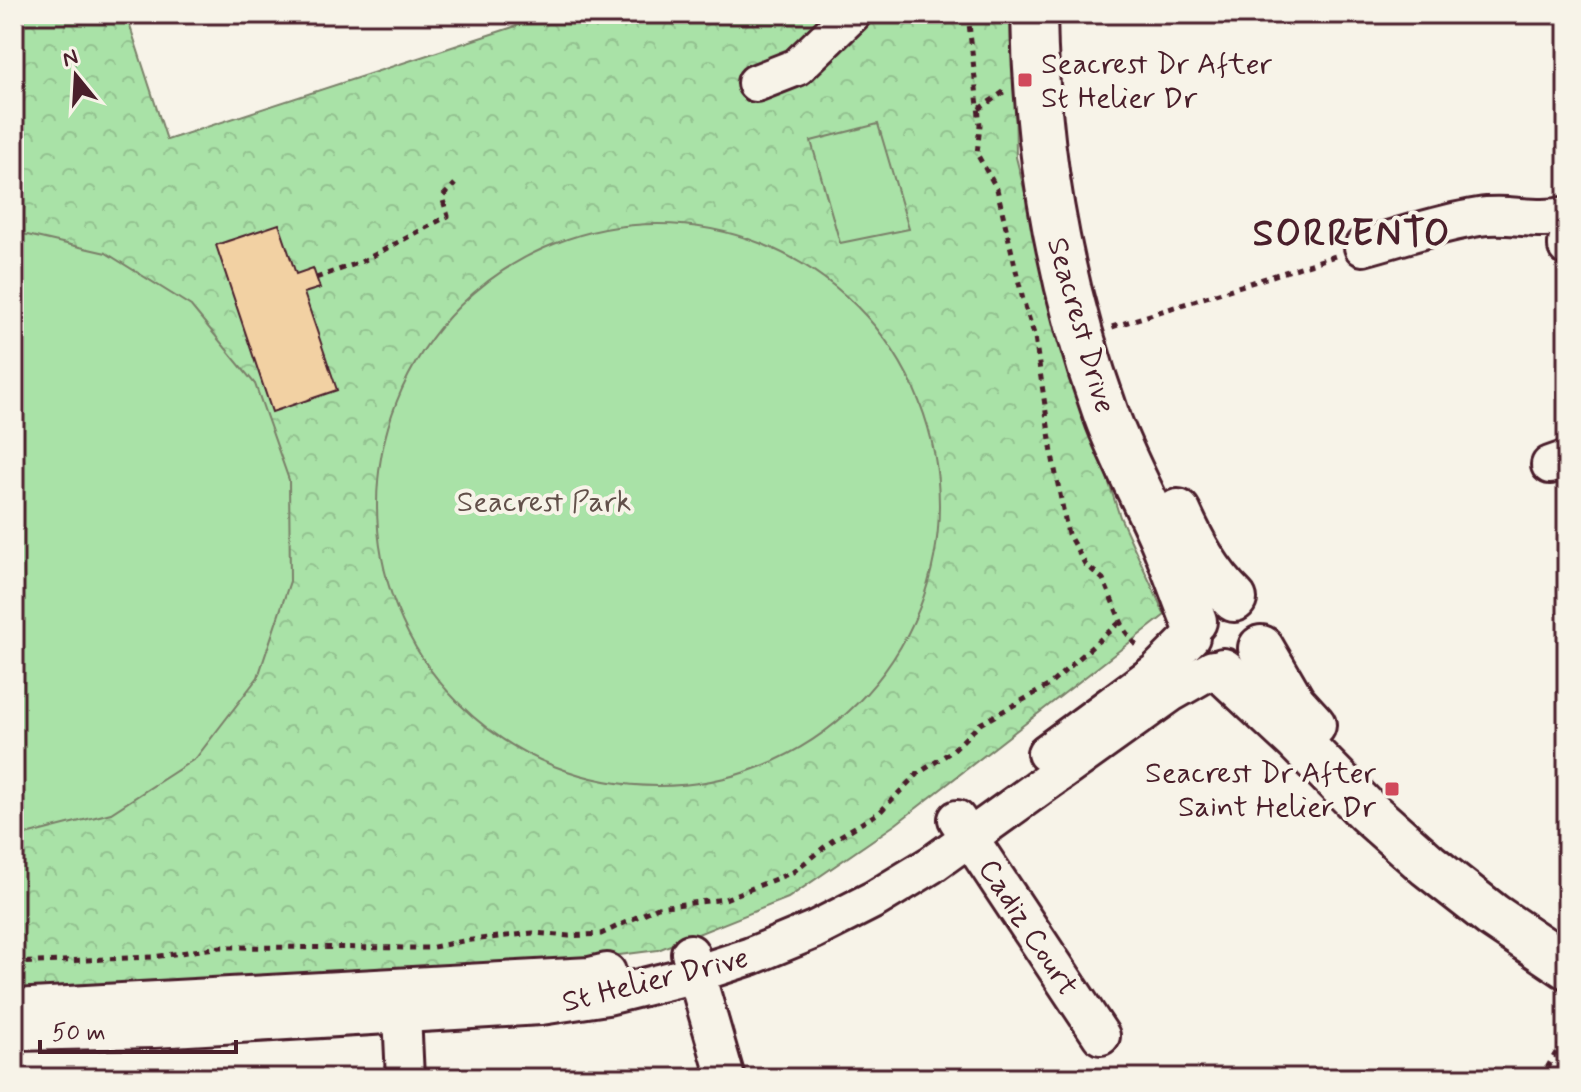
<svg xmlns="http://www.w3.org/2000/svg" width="1581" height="1092" viewBox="0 0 1581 1092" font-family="Mynerve,sans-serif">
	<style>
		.park { fill: url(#park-crowns); stroke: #7a8069; stroke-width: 2 }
		.pitch { fill: #a9e2a7; stroke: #7a8069; stroke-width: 2 }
		.building { fill: #f2d1a3; stroke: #4a1f2b; stroke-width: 2 }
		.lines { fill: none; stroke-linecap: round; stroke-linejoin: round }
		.minor-casing { stroke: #4a1f2b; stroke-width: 42 }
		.major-casing { stroke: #4a1f2b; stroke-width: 50 }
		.path { stroke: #4a1f2b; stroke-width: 5; stroke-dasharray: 6 6; stroke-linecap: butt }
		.minor { stroke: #f7f3e8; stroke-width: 36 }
		.major { stroke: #f7f3e8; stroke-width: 44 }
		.poi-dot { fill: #d1495b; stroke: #f7f3e8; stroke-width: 3 }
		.labels { text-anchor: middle; stroke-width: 8; stroke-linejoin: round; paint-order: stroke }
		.poi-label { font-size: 30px; fill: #4a1f2b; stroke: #f7f3e8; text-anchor: start }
		.street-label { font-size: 30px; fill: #4a1f2b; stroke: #f7f3e8 }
		.park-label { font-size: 30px; fill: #62504a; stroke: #f7f3e8 }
		.district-label { font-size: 38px; font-weight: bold; letter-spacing: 2px; fill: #4a1f2b; stroke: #f7f3e8 }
	</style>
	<defs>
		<pattern id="park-crowns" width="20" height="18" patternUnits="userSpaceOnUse" patternTransform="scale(2)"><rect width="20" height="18" fill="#a9e2a7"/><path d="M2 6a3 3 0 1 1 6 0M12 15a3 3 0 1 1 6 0" fill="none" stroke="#93c190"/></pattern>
	</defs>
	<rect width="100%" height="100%" fill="#f7f3e8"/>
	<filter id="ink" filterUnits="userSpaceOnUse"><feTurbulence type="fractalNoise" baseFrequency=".0125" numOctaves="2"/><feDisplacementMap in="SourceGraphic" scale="16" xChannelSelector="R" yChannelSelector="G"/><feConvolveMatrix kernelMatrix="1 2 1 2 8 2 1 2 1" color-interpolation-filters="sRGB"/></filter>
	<g filter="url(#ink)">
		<path class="park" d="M 14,14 L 126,14 L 167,140 L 553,14 L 1014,14 L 1016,157 L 1061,336 L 1120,517 L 1165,615 L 896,824 L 788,898 L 658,950 L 471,974 L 14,994 Z"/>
		<g class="pitch">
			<path d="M 878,124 L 909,229 L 840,243 L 811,141 Z"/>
			<circle cx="658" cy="505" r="281"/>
			<path d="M 14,232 L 106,253 L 191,306 L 255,384 L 289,480 L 290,581 L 258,677 L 196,758 L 111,813 L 14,838 Z"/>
		</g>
		<path class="building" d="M 279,224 L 296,274 L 313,268 L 320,288 L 304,293 L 337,390 L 272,412 L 216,245 Z"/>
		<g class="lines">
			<g class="minor-casing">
				<g id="minor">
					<path d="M 756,83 L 797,67 L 852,14"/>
					<path d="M 1567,243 L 1567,247"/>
					<path d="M 1363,247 C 1401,237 1440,223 1479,217 C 1510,212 1537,223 1567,215"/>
					<path d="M 1550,465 L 1567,459"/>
					<path d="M 1046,753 L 1156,672 L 1191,637"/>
					<path d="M 957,819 L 1101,1036"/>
					<path d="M 690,953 L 726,1078"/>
					<path d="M 401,993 L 405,1078"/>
					<path d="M 14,1008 L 590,976 L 607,972"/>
					<path d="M 14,1032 L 154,1029 L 541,1006 L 607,996 L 696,974 L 751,956 L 814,930 L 875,899 L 931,865 L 1171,693 L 1213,669"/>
				</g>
			</g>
			<g class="major-casing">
				<g id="major">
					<path d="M 1034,14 C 1036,151 1059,284 1106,414 C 1121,456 1143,495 1161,536 C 1173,564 1183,593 1194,621"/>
					<path d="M 1178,512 C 1193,545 1208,574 1234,599"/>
					<path d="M 1261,648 L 1293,703 L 1313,725"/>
					<path d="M 1223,671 L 1297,740 L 1366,810 L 1428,865 L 1493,916 L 1567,966"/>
				</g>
			</g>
			<g class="path">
				<path d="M 968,14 L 980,125 L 977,154 L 997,189 L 1023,300 L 1035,337 L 1053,460 L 1068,534 L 1085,564 L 1103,579 L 1125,631 L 1138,648"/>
				<path d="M 979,109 L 1005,91"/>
				<path d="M 316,278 L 361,262 L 448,216 L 442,197 L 455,184"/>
				<path d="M 1112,327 L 1335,256"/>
				<path d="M 14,963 L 153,957 L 221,947 L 429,948 L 463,941 L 533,933 L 569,936 L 601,934 L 658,907 L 725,899 L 793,872 L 832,841 L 880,812 L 916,775 L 952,751 L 980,724 L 1048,686 L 1121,621"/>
				<path d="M 1541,1078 L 1567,1034"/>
			</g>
			<use href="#minor" class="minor"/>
			<use href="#major" class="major"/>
		</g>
	</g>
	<g class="poi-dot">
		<rect x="1017" y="72" width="16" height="16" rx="4"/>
		<rect x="1384" y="781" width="16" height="16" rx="4"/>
	</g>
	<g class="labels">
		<g class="poi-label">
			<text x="1041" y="73">Seacrest Dr After<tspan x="1041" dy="34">St Helier Dr</tspan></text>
			<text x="1376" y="782" text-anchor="end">Seacrest Dr After<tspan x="1376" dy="34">Saint Helier Dr</tspan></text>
		</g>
		<g class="street-label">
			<text transform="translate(1082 325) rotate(74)" y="10">Seacrest Drive</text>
			<text transform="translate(1029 927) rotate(57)" y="10">Cadiz Court</text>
			<text transform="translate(655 979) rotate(-14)" y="10">St Helier Drive</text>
		</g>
		<g class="park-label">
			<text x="544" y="511">Seacrest Park</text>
		</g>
		<g class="district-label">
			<text x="1352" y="245">SORRENTO</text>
		</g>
	</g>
	<rect width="1581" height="1092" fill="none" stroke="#f7f3e8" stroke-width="48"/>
	<rect x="24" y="24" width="1533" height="1044" fill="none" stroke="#4a1f2b" stroke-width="3" filter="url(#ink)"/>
	<g transform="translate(76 76) rotate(342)" stroke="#f7f3e8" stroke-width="6" paint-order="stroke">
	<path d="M0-6L14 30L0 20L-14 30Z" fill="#4a1f2b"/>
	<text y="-12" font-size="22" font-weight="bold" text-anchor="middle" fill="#4a1f2b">N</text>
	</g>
	<path d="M40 1040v12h196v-12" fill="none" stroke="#4a1f2b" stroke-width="4"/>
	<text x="52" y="1040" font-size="24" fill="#4a1f2b" stroke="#f7f3e8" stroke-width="6" paint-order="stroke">50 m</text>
</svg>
